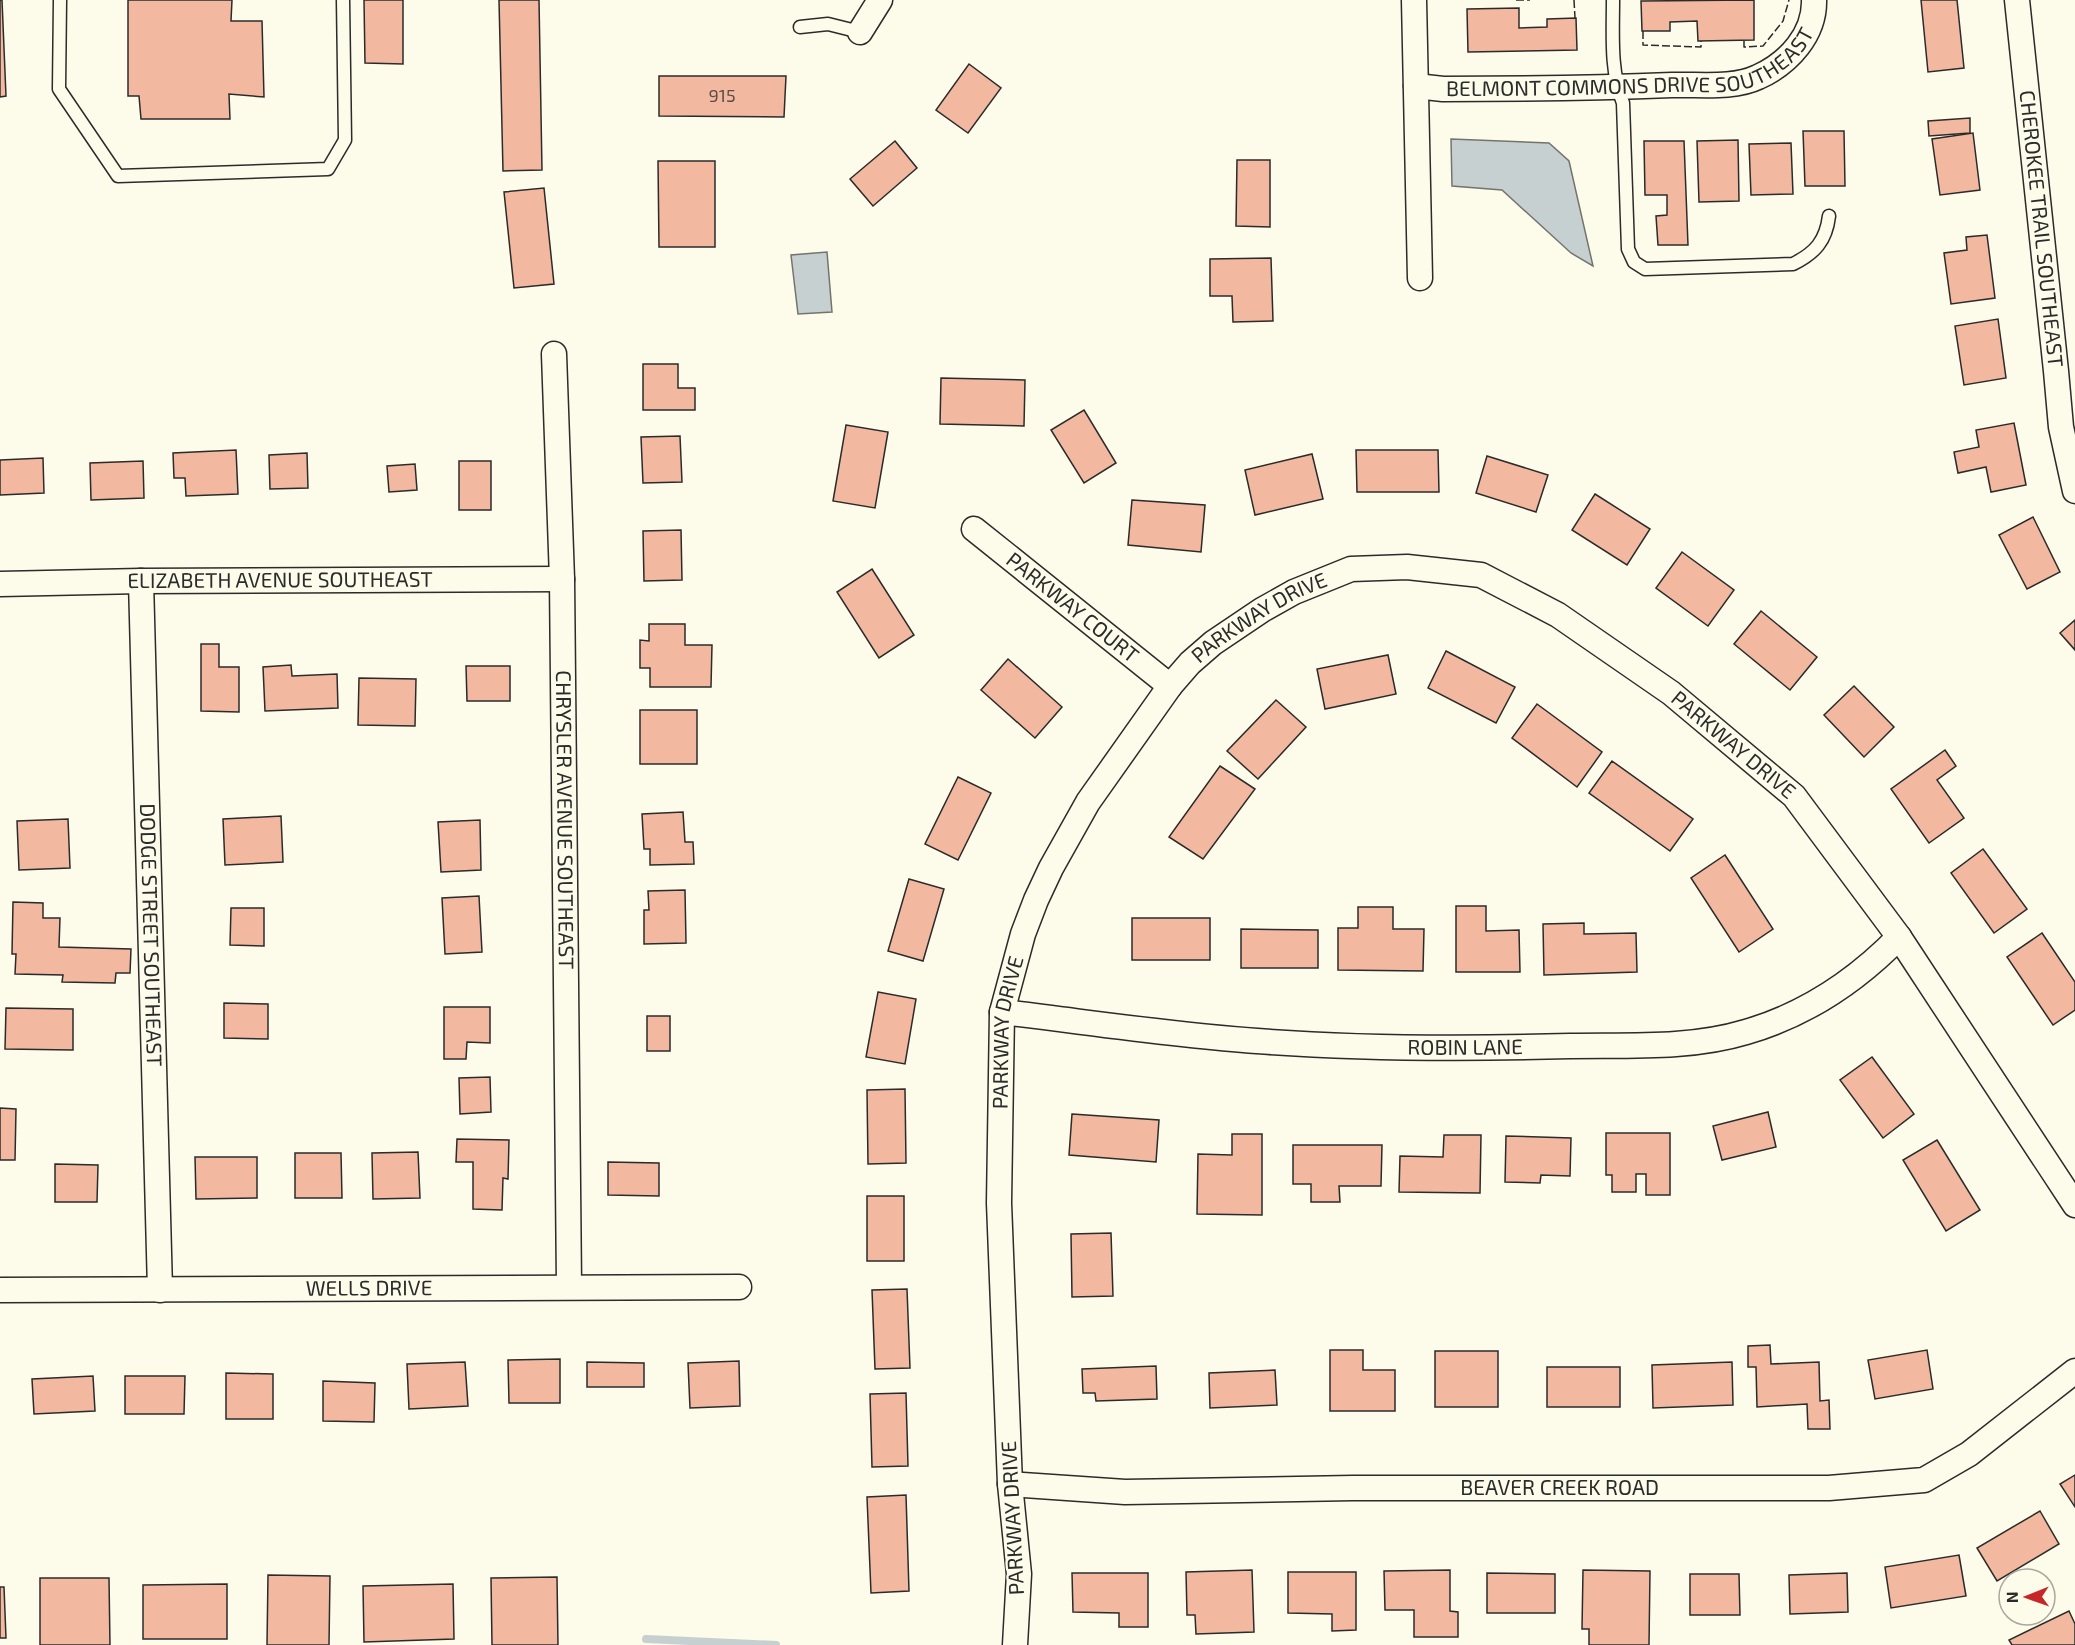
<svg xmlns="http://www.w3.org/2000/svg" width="2075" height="1645" viewBox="0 0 2075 1645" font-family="'Exo 2',sans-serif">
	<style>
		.water { fill: #c7d0d0; stroke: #74746e; stroke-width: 1.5 }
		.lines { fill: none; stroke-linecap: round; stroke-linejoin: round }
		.stream { stroke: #c7d0d0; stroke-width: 8 }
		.building { fill: #f2b8a0; stroke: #2b2b2b; stroke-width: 1.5 }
		.lane-casing { stroke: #2b2b2b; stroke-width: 15 }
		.street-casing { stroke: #2b2b2b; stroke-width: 27 }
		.lane { stroke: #fdfbea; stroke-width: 12 }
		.street { stroke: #fdfbea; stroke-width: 24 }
		.fence { stroke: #2b2b2b; stroke-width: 1.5; stroke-dasharray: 8 3; stroke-linecap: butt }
		.labels { text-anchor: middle; stroke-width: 4.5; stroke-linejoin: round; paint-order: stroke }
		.number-label { font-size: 18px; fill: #5d4e48 }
		.street-label { font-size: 21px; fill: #2b2b2b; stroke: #fdfbea }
	</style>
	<rect width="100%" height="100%" fill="#fdfbea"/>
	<g class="water">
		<path d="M 1451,139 L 1549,143 L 1569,161 L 1593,266 L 1571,253 L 1502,190 L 1452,186 Z"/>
		<path d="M 827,252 L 832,312 L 798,314 L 791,255 Z"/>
	</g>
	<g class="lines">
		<path class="stream" d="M 646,1639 L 776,1645"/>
	</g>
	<g class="building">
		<path d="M 0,0 L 2,0 L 6,96 L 0,97 Z"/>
		<path d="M 128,0 L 232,0 L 231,21 L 262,21 L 264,97 L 229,94 L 230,119 L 141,119 L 139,96 L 128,96 Z"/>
		<path d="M 364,0 L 403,0 L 403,64 L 365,63 Z"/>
		<path d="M 499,0 L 539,0 L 542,170 L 503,171 Z"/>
		<path d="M 1754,0 L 1754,40 L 1698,41 L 1697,21 L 1670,22 L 1670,31 L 1642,31 L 1641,1 Z"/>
		<path d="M 1921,0 L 1957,0 L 1964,68 L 1928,72 Z"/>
		<path d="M 1519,8 L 1519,28 L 1547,27 L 1547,19 L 1576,18 L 1577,50 L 1468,52 L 1467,9 Z"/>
		<path d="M 969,64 L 1001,88 L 968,133 L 936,110 Z"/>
		<path d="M 659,76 L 786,76 L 784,117 L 659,116 Z"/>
		<path d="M 1970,118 L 1970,133 L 1929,136 L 1928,121 Z"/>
		<path d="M 1803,131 L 1844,131 L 1845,186 L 1805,186 Z"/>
		<path d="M 1973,133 L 1980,190 L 1940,195 L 1932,139 Z"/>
		<path d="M 1738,140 L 1739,201 L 1699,202 L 1697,141 Z"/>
		<path d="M 895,141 L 917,168 L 873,206 L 850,179 Z"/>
		<path d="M 1644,141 L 1684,141 L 1688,245 L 1658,245 L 1656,216 L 1667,215 L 1667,195 L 1645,195 Z"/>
		<path d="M 1791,143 L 1793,194 L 1751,195 L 1749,144 Z"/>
		<path d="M 1237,160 L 1270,160 L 1270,227 L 1236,226 Z"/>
		<path d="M 658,161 L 715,161 L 715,247 L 659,247 Z"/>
		<path d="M 544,188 L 554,284 L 514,288 L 504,192 Z"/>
		<path d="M 1987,235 L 1995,298 L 1951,304 L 1944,253 L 1967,250 L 1966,237 Z"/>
		<path d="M 1271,258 L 1273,321 L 1233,322 L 1232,296 L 1210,296 L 1210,259 Z"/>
		<path d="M 1998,319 L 2006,378 L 1964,385 L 1955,326 Z"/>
		<path d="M 643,364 L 678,364 L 678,388 L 695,388 L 695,410 L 643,410 Z"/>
		<path d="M 941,378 L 1025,380 L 1024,426 L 940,424 Z"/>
		<path d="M 1084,410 L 1116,463 L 1084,483 L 1051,430 Z"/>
		<path d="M 2014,423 L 2026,485 L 1991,492 L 1986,467 L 1958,473 L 1954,452 L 1979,447 L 1976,430 Z"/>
		<path d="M 846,425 L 888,432 L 875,508 L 833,501 Z"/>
		<path d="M 680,436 L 682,482 L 643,483 L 641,437 Z"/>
		<path d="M 236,450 L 238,494 L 186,496 L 185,478 L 174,478 L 173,453 Z"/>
		<path d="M 1356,450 L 1438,450 L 1439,492 L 1357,492 Z"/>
		<path d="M 307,453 L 308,488 L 270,489 L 269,455 Z"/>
		<path d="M 1312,454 L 1323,499 L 1255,515 L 1245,470 Z"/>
		<path d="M 1487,456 L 1548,475 L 1536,512 L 1476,493 Z"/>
		<path d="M 43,458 L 44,493 L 0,495 L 0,460 Z"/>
		<path d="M 143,461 L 144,498 L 91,500 L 90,463 Z"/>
		<rect x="459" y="461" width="32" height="49"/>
		<path d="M 415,464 L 417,490 L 389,492 L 387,466 Z"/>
		<path d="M 1595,494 L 1650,529 L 1627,565 L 1572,530 Z"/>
		<path d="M 1132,500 L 1205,505 L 1201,552 L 1128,545 Z"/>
		<path d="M 2033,517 L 2060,572 L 2027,589 L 1999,535 Z"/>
		<path d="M 681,530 L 682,580 L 644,581 L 643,531 Z"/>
		<path d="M 1682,552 L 1734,590 L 1708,626 L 1656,588 Z"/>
		<path d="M 872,569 L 914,635 L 879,658 L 837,592 Z"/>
		<path d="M 1761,611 L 1817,657 L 1790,690 L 1734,644 Z"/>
		<path d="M 2075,620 L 2075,650 L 2060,633 Z"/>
		<path d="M 649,624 L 685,624 L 685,645 L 712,645 L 711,687 L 650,687 L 650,668 L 640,668 L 640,640 L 649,641 Z"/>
		<path d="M 201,644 L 219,644 L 219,667 L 239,667 L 239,712 L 201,711 Z"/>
		<path d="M 1446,651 L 1515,687 L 1496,723 L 1428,688 Z"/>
		<path d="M 1388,655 L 1396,694 L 1325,709 L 1317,669 Z"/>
		<path d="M 1008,659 L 1062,707 L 1035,738 L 981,690 Z"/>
		<path d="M 291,665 L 292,676 L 337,674 L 338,708 L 265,711 L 263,667 Z"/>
		<path d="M 466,666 L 510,666 L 510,701 L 467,701 Z"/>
		<path d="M 359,678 L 416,679 L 415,726 L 358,725 Z"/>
		<path d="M 1854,686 L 1894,727 L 1864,757 L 1824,715 Z"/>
		<path d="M 1276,700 L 1306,727 L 1258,779 L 1227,751 Z"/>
		<path d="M 1537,704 L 1602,752 L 1577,787 L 1512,738 Z"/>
		<rect x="640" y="710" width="57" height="54"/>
		<path d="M 1945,750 L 1956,766 L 1937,780 L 1964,818 L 1929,843 L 1891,789 Z"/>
		<path d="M 1612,761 L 1693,819 L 1670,851 L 1589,793 Z"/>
		<path d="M 1220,766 L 1255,789 L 1203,859 L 1169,837 Z"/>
		<path d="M 958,777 L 991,793 L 958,860 L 925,844 Z"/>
		<path d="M 683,812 L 685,842 L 693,842 L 694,864 L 650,865 L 650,849 L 644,849 L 642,814 Z"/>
		<path d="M 281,816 L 283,862 L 225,865 L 223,819 Z"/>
		<path d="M 68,819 L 70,868 L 19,870 L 17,821 Z"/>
		<path d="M 480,820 L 481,870 L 441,872 L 438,822 Z"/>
		<path d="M 1983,849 L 2027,909 L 1994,933 L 1951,873 Z"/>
		<path d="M 1725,855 L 1773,929 L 1739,952 L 1691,878 Z"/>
		<path d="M 909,879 L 944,889 L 923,961 L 888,951 Z"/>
		<path d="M 685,890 L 686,943 L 644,944 L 644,910 L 649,910 L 648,891 Z"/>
		<path d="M 479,896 L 482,952 L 445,954 L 442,898 Z"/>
		<path d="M 13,902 L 43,903 L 43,918 L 60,918 L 59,947 L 131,949 L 130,973 L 116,973 L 115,983 L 62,982 L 63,975 L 15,974 L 16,954 L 12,954 Z"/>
		<path d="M 1456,906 L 1486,906 L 1486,931 L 1519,930 L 1520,972 L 1456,972 Z"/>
		<path d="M 1358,907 L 1393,907 L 1393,929 L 1424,929 L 1423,971 L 1338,970 L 1338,928 L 1358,928 Z"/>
		<path d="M 231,908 L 264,908 L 264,946 L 230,945 Z"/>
		<rect x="1132" y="918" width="78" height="42"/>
		<path d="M 1584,923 L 1584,934 L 1636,933 L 1637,972 L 1544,975 L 1543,924 Z"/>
		<path d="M 1241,929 L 1318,930 L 1318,968 L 1241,968 Z"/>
		<path d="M 2042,933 L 2075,982 L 2075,1010 L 2053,1025 L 2007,957 Z"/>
		<path d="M 878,992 L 916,999 L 905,1064 L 866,1057 Z"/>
		<path d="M 224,1003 L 268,1004 L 268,1039 L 224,1038 Z"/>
		<path d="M 444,1007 L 490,1007 L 490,1043 L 467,1042 L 466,1059 L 444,1059 Z"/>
		<path d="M 6,1008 L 73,1009 L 73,1050 L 5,1049 Z"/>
		<rect x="647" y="1016" width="23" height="35"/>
		<path d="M 1872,1057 L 1914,1114 L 1883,1138 L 1840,1080 Z"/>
		<path d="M 490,1077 L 491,1112 L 460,1114 L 459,1078 Z"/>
		<path d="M 905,1089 L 906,1163 L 868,1164 L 867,1090 Z"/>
		<path d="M 0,1108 L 16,1109 L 15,1160 L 0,1160 Z"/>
		<path d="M 1768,1112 L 1776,1147 L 1722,1160 L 1713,1126 Z"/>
		<path d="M 1072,1114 L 1159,1120 L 1156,1162 L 1069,1155 Z"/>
		<path d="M 1606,1133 L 1670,1133 L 1670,1195 L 1646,1195 L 1646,1174 L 1636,1174 L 1636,1192 L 1612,1192 L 1612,1175 L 1606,1175 Z"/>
		<path d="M 1232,1134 L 1262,1134 L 1262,1215 L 1197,1214 L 1198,1154 L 1232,1155 Z"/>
		<path d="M 1444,1135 L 1481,1135 L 1480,1193 L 1399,1192 L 1400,1156 L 1443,1157 Z"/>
		<path d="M 1506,1136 L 1571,1138 L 1570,1176 L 1541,1175 L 1540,1183 L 1505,1182 Z"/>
		<path d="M 457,1139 L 509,1140 L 508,1179 L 503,1178 L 502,1210 L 473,1209 L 473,1162 L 456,1162 Z"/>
		<path d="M 1937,1140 L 1980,1210 L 1946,1231 L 1903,1160 Z"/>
		<path d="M 1293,1145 L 1382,1145 L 1381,1186 L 1339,1186 L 1340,1202 L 1311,1202 L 1311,1184 L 1293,1184 Z"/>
		<path d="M 418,1152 L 420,1198 L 373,1199 L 372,1153 Z"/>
		<path d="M 295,1153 L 341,1153 L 342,1198 L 295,1198 Z"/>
		<path d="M 195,1157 L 257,1157 L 257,1198 L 196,1199 Z"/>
		<path d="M 608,1162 L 659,1163 L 659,1196 L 608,1195 Z"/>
		<path d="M 55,1164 L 98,1165 L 97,1202 L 55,1202 Z"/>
		<rect x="867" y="1196" width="37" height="65"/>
		<path d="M 1111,1233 L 1113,1296 L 1072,1297 L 1071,1234 Z"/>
		<path d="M 907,1289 L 910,1368 L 875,1369 L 872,1290 Z"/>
		<path d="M 1770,1345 L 1771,1364 L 1819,1362 L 1820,1401 L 1829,1400 L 1830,1429 L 1808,1429 L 1807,1404 L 1757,1407 L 1756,1367 L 1748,1367 L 1748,1346 Z"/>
		<path d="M 1330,1350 L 1363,1350 L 1363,1370 L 1395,1370 L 1395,1411 L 1330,1411 Z"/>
		<path d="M 1927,1350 L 1933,1389 L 1875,1399 L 1868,1360 Z"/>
		<rect x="1435" y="1351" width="63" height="56"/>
		<path d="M 560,1359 L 560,1403 L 509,1403 L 508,1360 Z"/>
		<path d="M 739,1361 L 740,1406 L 690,1408 L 688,1363 Z"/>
		<path d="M 465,1362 L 468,1406 L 409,1409 L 407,1364 Z"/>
		<path d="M 587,1362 L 644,1363 L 644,1387 L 587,1387 Z"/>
		<path d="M 1732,1362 L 1733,1405 L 1653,1408 L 1652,1365 Z"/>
		<path d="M 1156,1366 L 1157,1399 L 1096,1401 L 1095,1393 L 1083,1393 L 1082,1369 Z"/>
		<rect x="1547" y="1367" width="73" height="40"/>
		<path d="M 1275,1370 L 1277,1405 L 1210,1408 L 1209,1373 Z"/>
		<path d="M 226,1373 L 273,1374 L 273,1419 L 226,1419 Z"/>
		<path d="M 93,1376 L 95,1411 L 34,1414 L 32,1379 Z"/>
		<path d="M 125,1376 L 185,1376 L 184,1414 L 125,1414 Z"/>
		<path d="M 323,1381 L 375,1383 L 374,1422 L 323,1421 Z"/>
		<path d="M 906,1393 L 908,1466 L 872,1467 L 870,1394 Z"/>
		<path d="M 2075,1475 L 2075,1507 L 2060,1484 Z"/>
		<path d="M 906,1495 L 909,1591 L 871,1593 L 867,1497 Z"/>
		<path d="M 2040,1511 L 2059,1544 L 1997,1581 L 1977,1548 Z"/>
		<path d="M 1959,1555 L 1966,1596 L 1891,1608 L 1885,1567 Z"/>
		<path d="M 1252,1570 L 1254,1632 L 1196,1634 L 1195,1615 L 1187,1615 L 1186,1572 Z"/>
		<path d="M 1450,1570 L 1450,1611 L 1458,1612 L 1458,1637 L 1414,1637 L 1414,1610 L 1385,1610 L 1384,1571 Z"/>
		<path d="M 1583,1570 L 1650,1571 L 1649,1645 L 1589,1645 L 1589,1629 L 1582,1629 Z"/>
		<path d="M 1288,1572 L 1356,1572 L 1356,1630 L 1332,1631 L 1332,1614 L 1288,1613 Z"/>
		<path d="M 1072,1573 L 1148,1573 L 1148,1627 L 1119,1627 L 1119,1613 L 1073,1612 Z"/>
		<path d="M 1487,1573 L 1555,1574 L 1555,1613 L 1487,1613 Z"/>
		<path d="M 1847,1573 L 1848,1612 L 1790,1614 L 1789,1575 Z"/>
		<path d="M 1690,1574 L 1739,1574 L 1740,1615 L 1690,1615 Z"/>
		<path d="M 268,1575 L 330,1576 L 329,1645 L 267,1645 Z"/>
		<path d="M 557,1577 L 558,1645 L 492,1645 L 491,1578 Z"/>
		<path d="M 40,1578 L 109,1578 L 110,1645 L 40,1645 Z"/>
		<path d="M 227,1584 L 227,1639 L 143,1639 L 143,1585 Z"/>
		<path d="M 453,1584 L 454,1639 L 364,1642 L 363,1586 Z"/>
		<path d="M 0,1587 L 4,1587 L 6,1638 L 0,1638 Z"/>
		<path d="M 2069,1611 L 2075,1624 L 2075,1645 L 2012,1645 L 2009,1640 Z"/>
	</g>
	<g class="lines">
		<g class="lane-casing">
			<g id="lane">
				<path d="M 60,0 L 59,89 L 118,176 L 328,169 L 345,140 L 343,0"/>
				<path d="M 1613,0 C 1613,34 1610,71 1623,103 L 1628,249 L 1634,262 L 1645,269 L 1793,264 C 1815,253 1826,241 1829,216"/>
				<path d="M 800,27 L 828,24 L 860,32"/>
			</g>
		</g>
		<g class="street-casing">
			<g id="street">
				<path d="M 1414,0 L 1420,278"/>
				<path id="s1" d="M 2017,0 L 2056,371 L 2061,427 L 2075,491"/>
				<path d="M 860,32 L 880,0"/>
				<path id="s2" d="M 1416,86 L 1443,89 C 1520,89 1596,88 1672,85 C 1699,84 1733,89 1758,77 C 1789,63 1815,34 1814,0"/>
				<path id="s3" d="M 554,354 L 562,579 L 569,1286"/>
				<path id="s4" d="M 974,529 L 1170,686"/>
				<path id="s5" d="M 141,581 L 160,1290"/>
				<path id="s6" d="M 0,584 L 141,581 L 562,579"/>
				<path id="s7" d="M 1002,1012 C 1087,1022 1172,1035 1257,1041 C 1361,1049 1466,1049 1570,1046 C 1628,1045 1690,1049 1746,1032 C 1805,1015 1856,981 1899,937"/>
				<path id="s8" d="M 0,1290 L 739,1287"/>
				<path id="s9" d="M 1010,1484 L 1125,1492 L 1353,1488 L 1829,1488 L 1924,1480 L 1969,1454 L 2075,1371"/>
				<path id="s10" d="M 1015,1645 L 1019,1574 L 1010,1484 L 999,1203 L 1002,1012 L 1023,934 L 1036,900 L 1051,868 L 1088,802 L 1170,686 L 1190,663 L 1213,643 L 1262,610 L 1294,592 L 1351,569 L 1407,567 L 1481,575 L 1558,615 L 1671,693 L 1794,796 L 1899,937 L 2075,1205"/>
			</g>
		</g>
		<use href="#lane" class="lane"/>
		<use href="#street" class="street"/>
		<g class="fence">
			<path d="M 1516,0 L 1530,0"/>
			<path d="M 1574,0 L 1575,18"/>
			<path d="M 1643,31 L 1643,45 L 1701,47 L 1701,41"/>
			<path d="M 1744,41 L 1744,47 L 1763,46 L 1783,21 L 1789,0"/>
		</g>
	</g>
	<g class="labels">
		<g class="number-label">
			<text x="722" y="102">915</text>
		</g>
		<g class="street-label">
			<text dy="7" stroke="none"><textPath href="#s2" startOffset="222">BELMONT COMMONS DRIVE SOUTHEAST</textPath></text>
			<text dy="7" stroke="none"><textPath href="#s1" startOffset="230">CHEROKEE TRAIL SOUTHEAST</textPath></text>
			<text dy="7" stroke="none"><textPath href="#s6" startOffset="280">ELIZABETH AVENUE SOUTHEAST</textPath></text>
			<text dy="7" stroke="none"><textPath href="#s4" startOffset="126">PARKWAY COURT</textPath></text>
			<text dy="7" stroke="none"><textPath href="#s10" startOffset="1118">PARKWAY DRIVE</textPath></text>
			<text dy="7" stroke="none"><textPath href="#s10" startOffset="1658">PARKWAY DRIVE</textPath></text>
			<text dy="7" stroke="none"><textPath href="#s3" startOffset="466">CHRYSLER AVENUE SOUTHEAST</textPath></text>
			<text dy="7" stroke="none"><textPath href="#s5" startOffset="354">DODGE STREET SOUTHEAST</textPath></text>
			<text dy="7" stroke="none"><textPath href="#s10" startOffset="614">PARKWAY DRIVE</textPath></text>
			<text dy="7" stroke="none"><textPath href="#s7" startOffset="465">ROBIN LANE</textPath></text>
			<text dy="7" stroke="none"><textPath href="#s8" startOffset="369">WELLS DRIVE</textPath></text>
			<text dy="7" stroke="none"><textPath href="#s9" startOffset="550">BEAVER CREEK ROAD</textPath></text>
			<text transform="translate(1013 1518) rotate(-93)" y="7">PARKWAY DRIVE</text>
		</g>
	</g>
	<g transform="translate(2027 1597) rotate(269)"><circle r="28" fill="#fdfbea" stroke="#a9a89e" stroke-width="1.5"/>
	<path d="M0-4.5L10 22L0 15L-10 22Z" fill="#c62828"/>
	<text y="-9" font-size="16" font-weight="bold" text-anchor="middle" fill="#2b2b2b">N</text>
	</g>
</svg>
